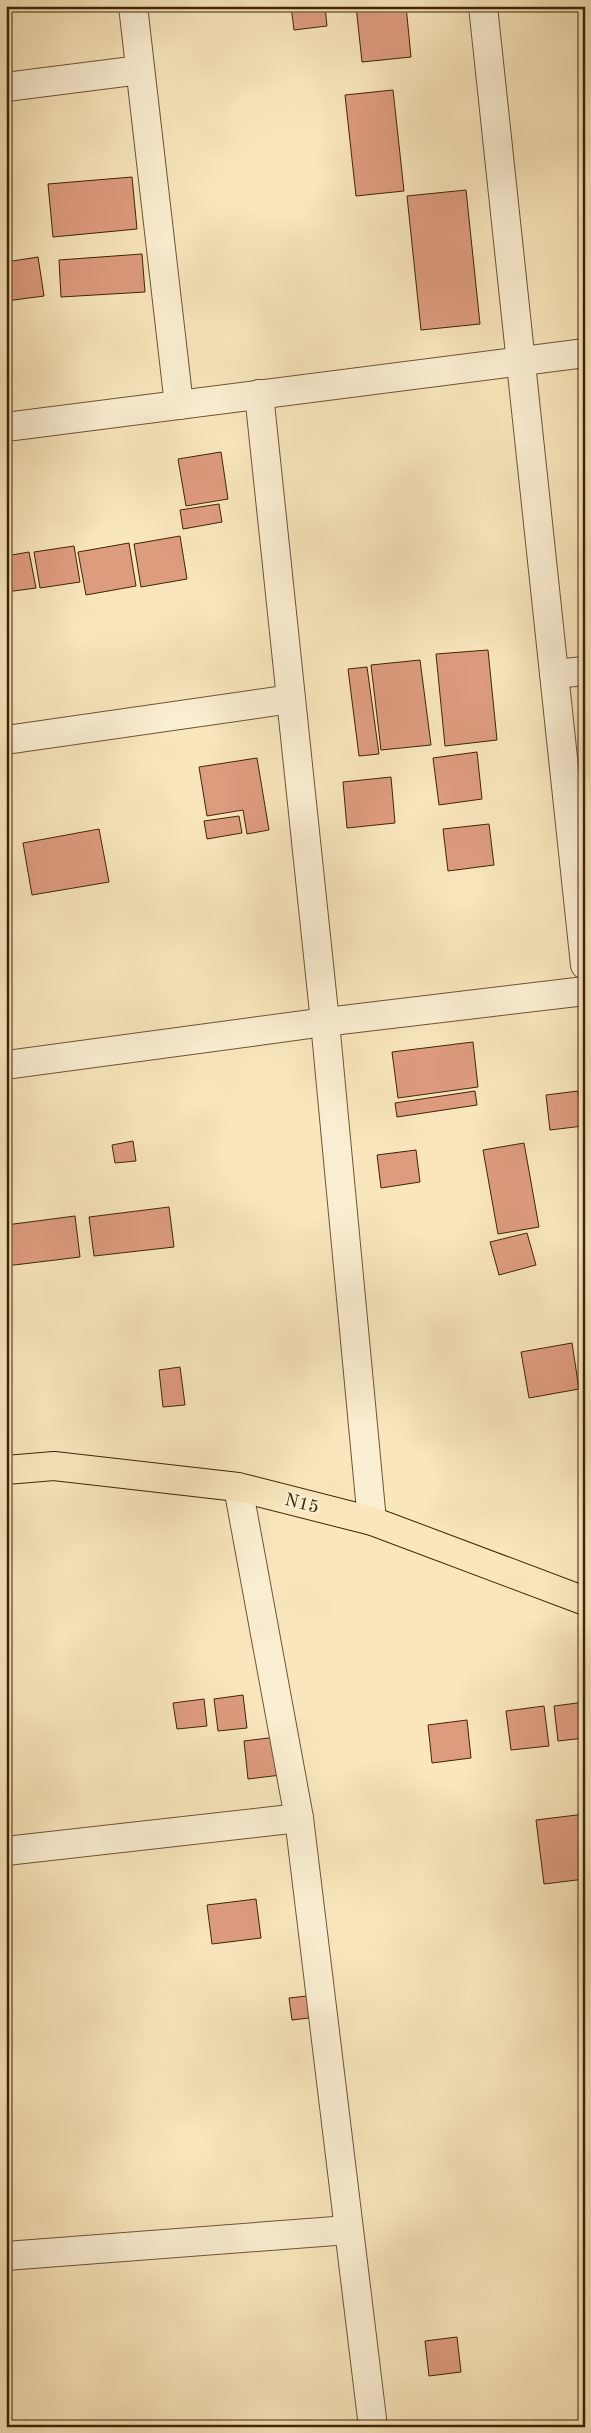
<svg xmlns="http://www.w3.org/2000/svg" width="591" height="2433" viewBox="0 0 591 2433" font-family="'Old Standard TT',serif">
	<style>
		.building { fill: #de9c7f; stroke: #3f2406 }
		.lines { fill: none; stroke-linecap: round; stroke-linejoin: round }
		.minor-casing { stroke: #6e5434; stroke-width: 30 }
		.major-casing { stroke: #3f2406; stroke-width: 30 }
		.minor { stroke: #fbefd3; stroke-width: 28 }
		.major { stroke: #f9e6bc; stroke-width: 28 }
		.labels { text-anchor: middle; stroke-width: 4.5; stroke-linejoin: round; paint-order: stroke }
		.street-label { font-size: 18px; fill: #3f2406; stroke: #fbefd3 }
	</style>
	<rect width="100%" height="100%" fill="#f9e6bc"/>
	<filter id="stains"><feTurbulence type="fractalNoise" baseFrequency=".004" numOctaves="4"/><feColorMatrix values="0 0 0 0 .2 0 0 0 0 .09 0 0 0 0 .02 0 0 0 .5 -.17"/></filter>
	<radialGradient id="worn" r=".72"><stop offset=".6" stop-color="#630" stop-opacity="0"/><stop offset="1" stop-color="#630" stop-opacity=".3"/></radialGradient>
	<g class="building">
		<path d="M 291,6 L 325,6 L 327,26 L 294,30 Z"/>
		<path d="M 356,6 L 406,6 L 411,57 L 362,62 Z"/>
		<path d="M 393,90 L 404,191 L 356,196 L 345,95 Z"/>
		<path d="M 132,177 L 137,229 L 53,237 L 48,184 Z"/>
		<path d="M 466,190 L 480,324 L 421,330 L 407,196 Z"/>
		<path d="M 142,254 L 145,292 L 61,297 L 59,260 Z"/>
		<path d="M 38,257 L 44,296 L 6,301 L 6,262 Z"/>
		<path d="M 221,452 L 228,499 L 186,506 L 178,459 Z"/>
		<path d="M 219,504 L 222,522 L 183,529 L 180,510 Z"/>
		<path d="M 180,536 L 187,579 L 141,587 L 134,544 Z"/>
		<path d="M 129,543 L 136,586 L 86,595 L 78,552 Z"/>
		<path d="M 74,546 L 80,582 L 40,588 L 34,552 Z"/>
		<path d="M 29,552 L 36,588 L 6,592 L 6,556 Z"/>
		<path d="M 488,650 L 497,740 L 445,746 L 436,654 Z"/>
		<path d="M 420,660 L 431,745 L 381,750 L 371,665 Z"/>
		<path d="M 367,667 L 379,754 L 359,756 L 348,669 Z"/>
		<path d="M 477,752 L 482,799 L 439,805 L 433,758 Z"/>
		<path d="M 257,758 L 269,830 L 247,834 L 243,810 L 207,816 L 199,767 Z"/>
		<path d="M 391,777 L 395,823 L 347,828 L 343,782 Z"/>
		<path d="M 239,816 L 242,833 L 207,839 L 204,821 Z"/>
		<path d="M 489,824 L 494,865 L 448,871 L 443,829 Z"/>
		<path d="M 99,829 L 109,882 L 32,895 L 23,843 Z"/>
		<path d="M 473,1042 L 478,1087 L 398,1098 L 392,1052 Z"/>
		<path d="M 475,1091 L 477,1105 L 397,1117 L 395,1103 Z"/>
		<path d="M 578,1091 L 583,1126 L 550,1130 L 546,1095 Z"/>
		<path d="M 133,1141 L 136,1161 L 115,1163 L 112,1145 Z"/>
		<path d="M 524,1143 L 539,1227 L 498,1234 L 483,1150 Z"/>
		<path d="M 416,1150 L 420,1182 L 381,1188 L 377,1155 Z"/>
		<path d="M 169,1207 L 174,1247 L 94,1256 L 89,1217 Z"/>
		<path d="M 75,1216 L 80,1257 L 6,1266 L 6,1225 Z"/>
		<path d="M 527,1233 L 536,1265 L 499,1275 L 490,1242 Z"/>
		<path d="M 572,1343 L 579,1389 L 529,1398 L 521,1352 Z"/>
		<path d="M 180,1367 L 185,1405 L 163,1407 L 159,1370 Z"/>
		<path d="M 243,1695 L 247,1728 L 218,1731 L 214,1699 Z"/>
		<path d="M 204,1699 L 207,1726 L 177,1729 L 173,1703 Z"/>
		<path d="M 585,1702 L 585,1738 L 558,1741 L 554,1706 Z"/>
		<path d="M 544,1706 L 549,1746 L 511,1750 L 506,1711 Z"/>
		<path d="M 467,1720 L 471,1758 L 432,1763 L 428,1725 Z"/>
		<path d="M 277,1737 L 281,1775 L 248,1779 L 244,1741 Z"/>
		<path d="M 585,1814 L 585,1879 L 544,1884 L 536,1820 Z"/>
		<path d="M 256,1899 L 261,1938 L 212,1944 L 207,1905 Z"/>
		<path d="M 307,1996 L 309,2018 L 292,2020 L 289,1998 Z"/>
		<path d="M 457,2337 L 461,2372 L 429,2376 L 425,2341 Z"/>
	</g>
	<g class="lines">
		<g class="minor-casing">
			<g id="minor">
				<path d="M 133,6 L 179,405"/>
				<path d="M 483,6 L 585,965"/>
				<path d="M 6,87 L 140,70"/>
				<path d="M 259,394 L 325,1022 L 372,1521"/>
				<path d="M 6,427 L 585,353"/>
				<path d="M 554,674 L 585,671"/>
				<path d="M 6,740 L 291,699"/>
				<path d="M 6,1065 L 325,1022 L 585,991"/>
				<path d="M 238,1487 L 299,1818 L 373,2427"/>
				<path d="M 6,1851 L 299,1818"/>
				<path d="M 6,2256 L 348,2230"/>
			</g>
		</g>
		<g class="major-casing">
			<path id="major" d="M 6,1470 L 54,1466 L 238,1487 L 372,1521 L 585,1601"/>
		</g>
		<use href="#minor" class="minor"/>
		<use href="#major" class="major"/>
	</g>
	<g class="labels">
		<g class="street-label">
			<text transform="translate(302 1503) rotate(14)" y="6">N15</text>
		</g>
	</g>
	<rect width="591" height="2433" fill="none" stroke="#f9e6bc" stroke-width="25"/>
	<rect x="8" y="8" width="576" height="2418" fill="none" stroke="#3f2406" stroke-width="2.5"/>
	<rect x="12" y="12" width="566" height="2408" fill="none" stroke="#3f2406"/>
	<rect width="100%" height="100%" filter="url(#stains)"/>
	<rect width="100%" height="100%" fill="url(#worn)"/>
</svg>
